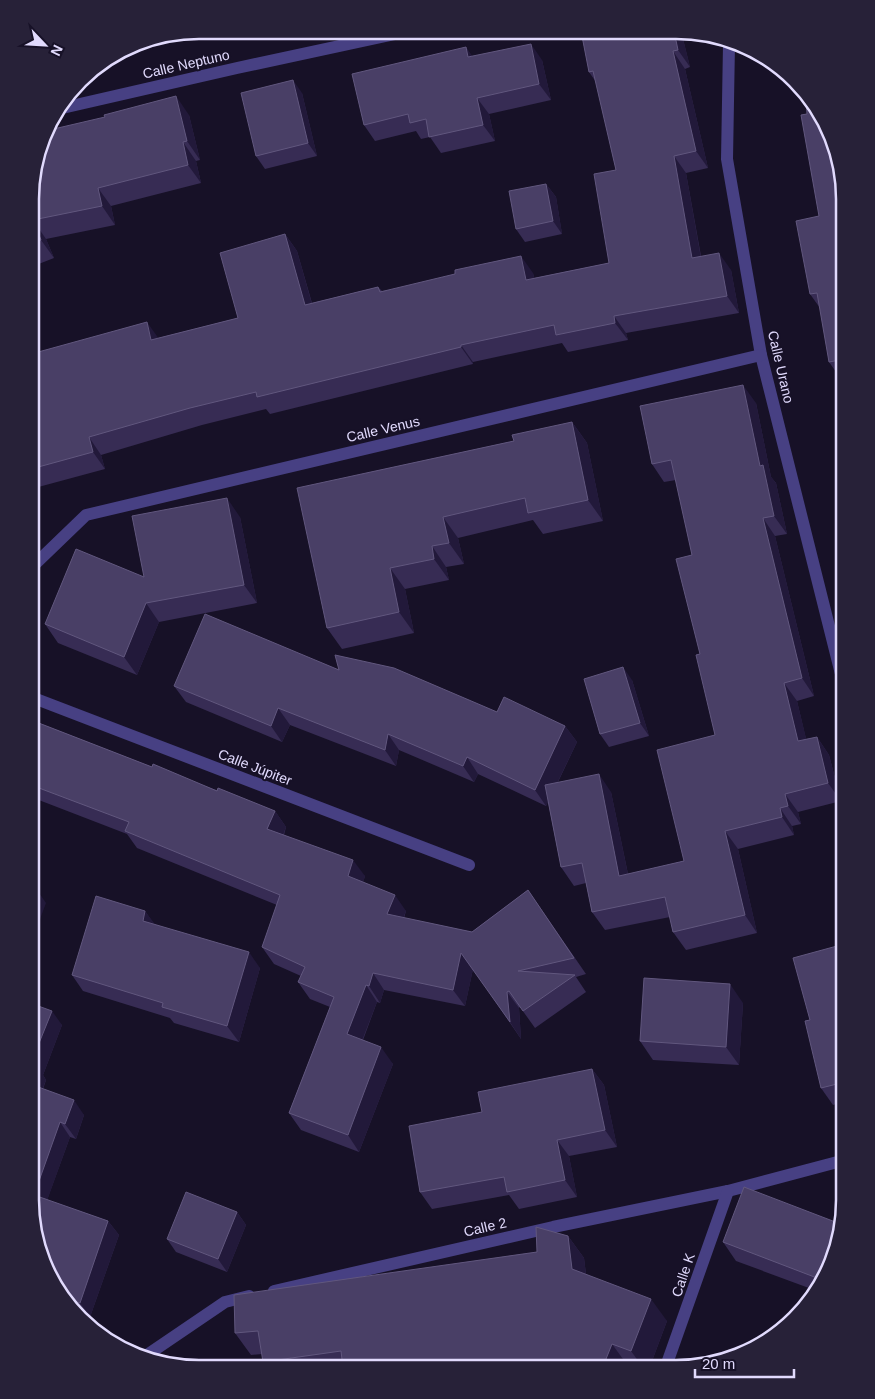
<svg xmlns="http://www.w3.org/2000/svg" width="875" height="1399" viewBox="0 0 875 1399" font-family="Arial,sans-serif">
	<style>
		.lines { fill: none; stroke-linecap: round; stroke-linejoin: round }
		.minor { stroke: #474083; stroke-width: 12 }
		.wall { fill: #372c54 }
		.shaded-wall { fill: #22193a }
		.building { fill: #493f66; stroke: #61577e }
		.labels { text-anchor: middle; stroke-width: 4; stroke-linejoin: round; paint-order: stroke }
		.street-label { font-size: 14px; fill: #e1dafd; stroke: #171127 }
		.rim { fill: none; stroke: #e1dafd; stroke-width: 2.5 }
	</style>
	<rect width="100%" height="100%" fill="#171127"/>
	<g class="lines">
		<g class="minor">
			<path d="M 729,44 L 727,159 L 761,355 L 845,690"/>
			<path d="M 58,109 L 237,68 L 409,31"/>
			<path d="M 31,568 L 86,515 L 761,355"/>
			<path d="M 31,697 L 469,865"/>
			<path d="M 274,1291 L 553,1227 L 728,1191 L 845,1160"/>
			<path d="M 147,1355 L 225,1302 L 249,1296"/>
			<path d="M 665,1369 L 728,1191"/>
		</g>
	</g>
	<g class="wall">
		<path d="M 581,31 L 681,31 L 690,67 L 685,69 L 708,168 L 686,173 L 701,256 L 731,270 L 739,313 L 626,333 L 628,340 L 568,352 L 562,343 L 473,362 L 473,364 L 270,414 L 266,409 L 202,425 L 101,455 L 105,469 L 31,489 L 31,354 L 158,338 L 238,318 L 285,234 L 297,251 L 312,303 L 378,287 L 382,291 L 533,273 L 534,278 L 609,263 L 616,170 L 596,82 L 589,72 Z"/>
		<path d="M 466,47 L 472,57 L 542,60 L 551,100 L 489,114 L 495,141 L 441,153 L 430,137 L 421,139 L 416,131 L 375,141 L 364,125 Z"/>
		<path d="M 302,93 L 317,156 L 265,169 L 256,156 Z"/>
		<path d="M 189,115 L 200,160 L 196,161 L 201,183 L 111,206 L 115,225 L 46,239 L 54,258 L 31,267 L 31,177 Z"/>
		<path d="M 546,184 L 556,197 L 562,234 L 525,242 L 516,229 Z"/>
		<path d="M 845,198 L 845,379 L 841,379 L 829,362 L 820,308 L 810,294 L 819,216 Z"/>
		<path d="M 756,403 L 771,477 L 776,483 L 787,534 L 775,536 L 814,696 L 797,701 L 806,739 L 817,737 L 829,755 L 841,801 L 798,812 L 801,824 L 792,826 L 794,835 L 738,849 L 757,933 L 686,950 L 673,932 L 670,917 L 605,930 L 592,912 L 586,883 L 574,886 L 561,867 L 548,802 L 546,806 L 478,774 L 474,782 L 399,750 L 396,766 L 290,725 L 282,742 L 186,702 L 174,686 L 339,670 L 497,712 L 565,726 L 577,742 L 558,782 L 611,792 L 628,874 L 684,861 L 715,735 L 700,654 L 692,555 L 676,480 L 664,482 L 652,464 Z"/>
		<path d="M 572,422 L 587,443 L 603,521 L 543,534 L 533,520 L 458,538 L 464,564 L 446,567 L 449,580 L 405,589 L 414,633 L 342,649 L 327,628 L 514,441 Z"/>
		<path d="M 240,517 L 257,603 L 159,622 L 137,675 L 58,643 L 45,624 L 144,577 Z"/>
		<path d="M 632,680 L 649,736 L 609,747 L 600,734 Z"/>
		<path d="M 31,720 L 152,767 L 275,811 L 286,827 L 284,835 L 365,876 L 363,882 L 406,911 L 404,918 L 472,932 L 528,890 L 586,974 L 576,977 L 586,992 L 535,1028 L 520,1007 L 519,1008 L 521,1039 L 473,969 L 465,1006 L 384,990 L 380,1003 L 377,1002 L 363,1040 L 393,1064 L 359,1152 L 301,1130 L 289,1113 L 330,1007 L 310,999 L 298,982 L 301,976 L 274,964 L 262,947 L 277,905 L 137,848 L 127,834 L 31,797 Z"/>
		<path d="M 145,911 L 154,924 L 260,968 L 239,1042 L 174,1023 L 170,1018 L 83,991 L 72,975 Z"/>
		<path d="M 837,946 L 845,958 L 845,1102 L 833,1105 L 821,1088 L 810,1020 Z"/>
		<path d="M 30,1003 L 62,1025 L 43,1075 L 46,1080 L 43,1089 L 84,1115 L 76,1139 L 70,1137 L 47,1200 L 108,1221 L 119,1235 L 90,1317 L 80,1314 L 43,1265 Z"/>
		<path d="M 743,1003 L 739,1065 L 653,1060 L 640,1041 Z"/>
		<path d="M 592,1069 L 604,1085 L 617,1147 L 569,1156 L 577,1197 L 519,1209 L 509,1195 L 432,1209 L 420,1192 L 482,1112 Z"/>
		<path d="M 237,1212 L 246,1225 L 227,1272 L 176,1252 L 167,1239 Z"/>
		<path d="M 838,1223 L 841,1228 L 836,1255 L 817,1291 L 736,1261 L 723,1242 Z"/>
		<path d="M 568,1236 L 584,1258 L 586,1274 L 667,1321 L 649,1369 L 634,1369 L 628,1366 L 627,1369 L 267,1368 L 263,1362 L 262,1354 L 251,1355 L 235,1333 L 537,1252 Z"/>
	</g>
	<g class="shaded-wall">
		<path d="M 674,31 L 681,31 L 690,67 L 678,50 Z"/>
		<path d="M 531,44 L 542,60 L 551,100 L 539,84 Z"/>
		<path d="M 466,47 L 477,63 L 468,57 Z"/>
		<path d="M 673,51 L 685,69 L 708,168 L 696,151 Z"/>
		<path d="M 293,80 L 302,93 L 317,156 L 308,143 Z"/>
		<path d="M 176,96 L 189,115 L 200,160 L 187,141 Z"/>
		<path d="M 477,98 L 489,114 L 495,141 L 483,125 Z"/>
		<path d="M 183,142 L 196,161 L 201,183 L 188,165 Z"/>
		<path d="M 674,156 L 686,173 L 704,275 L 692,258 Z"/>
		<path d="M 546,184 L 556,197 L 562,234 L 553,221 Z"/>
		<path d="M 98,188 L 111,206 L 115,225 L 102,206 Z"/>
		<path d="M 33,220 L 46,239 L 54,258 L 41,240 Z"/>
		<path d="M 285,234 L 297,251 L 317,322 L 305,305 Z"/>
		<path d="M 719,253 L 731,270 L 739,313 L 727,296 Z"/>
		<path d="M 521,256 L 533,273 L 538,297 L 526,280 Z"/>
		<path d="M 614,316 L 626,333 L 628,340 L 615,323 Z"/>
		<path d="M 147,322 L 159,339 L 151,340 Z"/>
		<path d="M 461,345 L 473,362 L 473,364 L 461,347 Z"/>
		<path d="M 743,385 L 756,403 L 771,477 L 776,483 L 787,534 L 774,516 L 760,466 Z"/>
		<path d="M 572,422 L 587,443 L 603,521 L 588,500 Z"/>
		<path d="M 89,437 L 101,455 L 105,469 L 93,452 Z"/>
		<path d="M 227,498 L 240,517 L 257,603 L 244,585 Z"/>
		<path d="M 443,517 L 458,538 L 464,564 L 449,543 Z"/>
		<path d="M 763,518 L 775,536 L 814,696 L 802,678 Z"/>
		<path d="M 432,546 L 446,567 L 449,580 L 434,559 Z"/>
		<path d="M 390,568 L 405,589 L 414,633 L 399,612 Z"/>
		<path d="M 146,603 L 159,622 L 137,675 L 124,657 Z"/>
		<path d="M 623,667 L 632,680 L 649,736 L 640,723 Z"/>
		<path d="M 784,683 L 797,701 L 811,759 L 798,741 Z"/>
		<path d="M 278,708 L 290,725 L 282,742 L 271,726 Z"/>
		<path d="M 565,726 L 577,742 L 546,806 L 535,790 Z"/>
		<path d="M 388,734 L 399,750 L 396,766 L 385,750 Z"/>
		<path d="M 817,737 L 829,755 L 841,801 L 828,783 Z"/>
		<path d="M 467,757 L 478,774 L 474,782 L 463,766 Z"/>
		<path d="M 599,774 L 611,792 L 632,894 L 619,876 Z"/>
		<path d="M 785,794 L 798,812 L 801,824 L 788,806 Z"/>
		<path d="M 780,808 L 792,826 L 794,835 L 782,817 Z"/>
		<path d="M 275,811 L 286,827 L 279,846 L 267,829 Z"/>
		<path d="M 725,831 L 738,849 L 757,933 L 745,915 Z"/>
		<path d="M 353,860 L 365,876 L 360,893 L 348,876 Z"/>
		<path d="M 37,890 L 46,903 L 33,938 L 30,935 L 30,907 Z"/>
		<path d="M 395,895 L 406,911 L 398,931 L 387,914 Z"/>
		<path d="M 145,911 L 157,927 L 143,921 Z"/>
		<path d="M 837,946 L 845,958 L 845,978 Z"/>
		<path d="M 249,952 L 260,968 L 239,1042 L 227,1026 Z"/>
		<path d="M 461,953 L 473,969 L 465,1006 L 453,990 Z"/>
		<path d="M 373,973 L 384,990 L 380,1003 L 369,986 Z"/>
		<path d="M 730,984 L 743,1003 L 739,1065 L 726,1047 Z"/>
		<path d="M 366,985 L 377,1002 L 358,1051 L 347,1034 Z"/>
		<path d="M 507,992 L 519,1008 L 521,1039 L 510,1022 Z"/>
		<path d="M 52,1011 L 62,1025 L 43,1075 L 46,1080 L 39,1098 L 30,1085 L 31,1063 Z"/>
		<path d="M 381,1047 L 393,1064 L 359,1152 L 348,1135 Z"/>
		<path d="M 592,1069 L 604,1085 L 617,1147 L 605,1130 Z"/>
		<path d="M 74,1100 L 84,1115 L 76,1139 L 65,1124 Z"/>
		<path d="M 60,1122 L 70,1137 L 44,1209 L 34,1195 Z"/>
		<path d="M 557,1140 L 569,1156 L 577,1197 L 565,1180 Z"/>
		<path d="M 237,1212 L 246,1225 L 227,1272 L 218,1259 Z"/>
		<path d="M 108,1221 L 119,1235 L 90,1317 L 80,1303 Z"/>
		<path d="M 838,1223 L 841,1228 L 836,1255 L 821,1283 L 817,1278 Z"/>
		<path d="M 568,1236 L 584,1258 L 588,1291 L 572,1269 Z"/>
		<path d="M 651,1299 L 667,1321 L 649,1369 L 644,1369 L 631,1351 Z"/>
		<path d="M 612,1344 L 628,1366 L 627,1369 L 602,1369 Z"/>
		<path d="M 502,1362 L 507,1369 L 499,1368 Z"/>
	</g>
	<g class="building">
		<path d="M 581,31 L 674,31 L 678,50 L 673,51 L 696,151 L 674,156 L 692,258 L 719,253 L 727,296 L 614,316 L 615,323 L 556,335 L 554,325 L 461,345 L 461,347 L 257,397 L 256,392 L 190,408 L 89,437 L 93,452 L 31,469 L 31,354 L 147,322 L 151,340 L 238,318 L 220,253 L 285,234 L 305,305 L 378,287 L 380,292 L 455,274 L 455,270 L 521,256 L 526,280 L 609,263 L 594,174 L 616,170 L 593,71 L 589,72 Z"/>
		<path d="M 531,44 L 539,84 L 477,98 L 483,125 L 429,137 L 426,119 L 410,123 L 408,114 L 364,125 L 352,74 L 466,47 L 468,57 Z"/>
		<path d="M 293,80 L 308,143 L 256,156 L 241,93 Z"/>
		<path d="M 176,96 L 187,141 L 183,142 L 188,165 L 98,188 L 102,206 L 33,220 L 41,240 L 31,243 L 31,177 L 45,131 L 105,117 L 104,115 Z"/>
		<path d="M 806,100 L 832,134 L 845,198 L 845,359 L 829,362 L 817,293 L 810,294 L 796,221 L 819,216 L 801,115 L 807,114 Z"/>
		<path d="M 546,184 L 553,221 L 516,229 L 509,191 Z"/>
		<path d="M 743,385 L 760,466 L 763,465 L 774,516 L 763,518 L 802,678 L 784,683 L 798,741 L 817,737 L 828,783 L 785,794 L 788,806 L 780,808 L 782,817 L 725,831 L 745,915 L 673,932 L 665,897 L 592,912 L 582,863 L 561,867 L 545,785 L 599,774 L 619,876 L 684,861 L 657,750 L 715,735 L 696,655 L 700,654 L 676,559 L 692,555 L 671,460 L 652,464 L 640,406 Z"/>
		<path d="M 841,420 L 845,420 L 845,439 Z"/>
		<path d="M 572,422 L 588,500 L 528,513 L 525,498 L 443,517 L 449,543 L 432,546 L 434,559 L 390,568 L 399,612 L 327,628 L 297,488 L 514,441 L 512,435 Z"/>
		<path d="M 227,498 L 244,585 L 146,603 L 124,657 L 45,624 L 76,549 L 144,577 L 132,516 Z"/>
		<path d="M 205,614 L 339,670 L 335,655 L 394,668 L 497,712 L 504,697 L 565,726 L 535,790 L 467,757 L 463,766 L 388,734 L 385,750 L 278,708 L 271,726 L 174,686 Z"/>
		<path d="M 623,667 L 640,723 L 600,734 L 584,679 Z"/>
		<path d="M 31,720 L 152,767 L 153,764 L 217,791 L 218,788 L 275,811 L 267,829 L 353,860 L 348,876 L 395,895 L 387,914 L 472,932 L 528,890 L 574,958 L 518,971 L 575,975 L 523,1011 L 509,991 L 507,992 L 510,1022 L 461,953 L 453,990 L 373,973 L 369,986 L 366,985 L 347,1034 L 381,1047 L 348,1135 L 289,1113 L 334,997 L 298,982 L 305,967 L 262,947 L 280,895 L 125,831 L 129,822 L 31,785 Z"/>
		<path d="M 30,887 L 37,890 L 30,907 Z"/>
		<path d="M 96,896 L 145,911 L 143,921 L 249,952 L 227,1026 L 162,1007 L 163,1003 L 72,975 Z"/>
		<path d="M 837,946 L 845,978 L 845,1082 L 821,1088 L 805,1021 L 810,1020 L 793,958 Z"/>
		<path d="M 644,978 L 730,984 L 726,1047 L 640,1041 Z"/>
		<path d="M 30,1003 L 52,1011 L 31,1063 L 36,1065 L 30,1081 Z"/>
		<path d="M 592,1069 L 605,1130 L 557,1140 L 565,1180 L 507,1192 L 504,1177 L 420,1192 L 409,1126 L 482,1112 L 478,1092 Z"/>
		<path d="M 30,1084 L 74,1100 L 65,1124 L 60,1122 L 34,1195 L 108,1221 L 80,1303 L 69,1299 L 43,1265 L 30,1201 Z"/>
		<path d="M 744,1187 L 838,1223 L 817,1278 L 723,1242 Z"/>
		<path d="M 186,1192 L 237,1212 L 218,1259 L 167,1239 Z"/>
		<path d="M 536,1227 L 568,1236 L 572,1269 L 651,1299 L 631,1351 L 612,1344 L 602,1369 L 520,1369 L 502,1362 L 499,1368 L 343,1368 L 341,1351 L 263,1362 L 258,1331 L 235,1333 L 234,1295 L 537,1252 Z"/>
	</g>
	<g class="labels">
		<g class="street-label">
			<text transform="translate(186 64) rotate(-13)" y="5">Calle Neptuno</text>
			<text transform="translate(781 367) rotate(77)" y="5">Calle Urano</text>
			<text transform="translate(383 429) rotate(-13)" y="5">Calle Venus</text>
			<text transform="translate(255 767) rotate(21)" y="5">Calle Júpiter</text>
			<text transform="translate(485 1227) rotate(-13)" y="5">Calle 2</text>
			<text transform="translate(683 1275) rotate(-71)" y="5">Calle K</text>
		</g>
	</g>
	<path d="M0 0H875V1399H0ZM199 39H676A160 160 0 0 1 836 199V1200A160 160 0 0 1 676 1360H199A160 160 0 0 1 39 1200V199A160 160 0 0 1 199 39Z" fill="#272138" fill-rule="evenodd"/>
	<path class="rim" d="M199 39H676A160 160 0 0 1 836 199V1200A160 160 0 0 1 676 1360H199A160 160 0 0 1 39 1200V199A160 160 0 0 1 199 39Z"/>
	<g transform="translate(45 45) rotate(115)" stroke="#171127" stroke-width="4" paint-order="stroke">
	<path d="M0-4L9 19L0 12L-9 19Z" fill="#e1dafd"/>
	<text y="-8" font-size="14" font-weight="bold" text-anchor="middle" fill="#e1dafd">N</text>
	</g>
	<path d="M695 1369v8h99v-8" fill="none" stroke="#e1dafd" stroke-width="2.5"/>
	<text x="702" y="1369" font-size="15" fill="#e1dafd" stroke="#171127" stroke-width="4" paint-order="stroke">20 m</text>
</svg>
